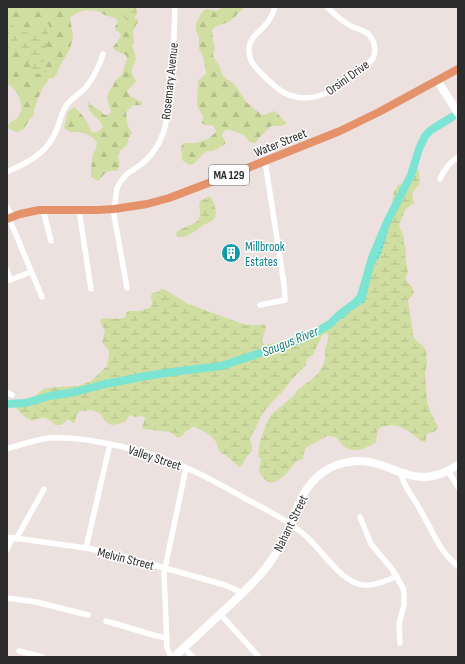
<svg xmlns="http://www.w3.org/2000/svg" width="465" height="664" viewBox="0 0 465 664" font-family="'Sofia Sans Condensed',sans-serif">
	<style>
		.forest { fill: url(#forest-firs) }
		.wetland { fill: url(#wetland-marsh) }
		.water { fill: url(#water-rules) }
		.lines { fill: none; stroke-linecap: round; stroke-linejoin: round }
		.river { stroke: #7ce4d2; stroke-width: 8 }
		.minor { stroke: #fff; stroke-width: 5.5 }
		.secondary { stroke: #fff; stroke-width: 8 }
		.primary { stroke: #e5926b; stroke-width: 8 }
		.labels { text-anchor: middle; stroke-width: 3; stroke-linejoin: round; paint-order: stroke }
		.shield { fill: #fff; stroke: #6b6b6b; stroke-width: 1 }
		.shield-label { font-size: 12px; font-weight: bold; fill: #2c2c2c }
		.street-label { font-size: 13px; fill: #2c2c2c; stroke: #fff }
		.culture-label { font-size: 13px; fill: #0d838f; stroke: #fff; text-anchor: start }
		.water-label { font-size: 14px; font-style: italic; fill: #187f74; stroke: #fff }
	</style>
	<defs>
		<pattern id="forest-firs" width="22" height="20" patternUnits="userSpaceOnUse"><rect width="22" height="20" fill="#d1dea1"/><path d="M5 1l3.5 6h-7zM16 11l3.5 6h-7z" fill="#b4bf8b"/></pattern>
		<pattern id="wetland-marsh" width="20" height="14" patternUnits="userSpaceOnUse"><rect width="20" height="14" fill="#d1dea1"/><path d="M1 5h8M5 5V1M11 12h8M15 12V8" fill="none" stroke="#b4bf8b"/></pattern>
		<pattern id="water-rules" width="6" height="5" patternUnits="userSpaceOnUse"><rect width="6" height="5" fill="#7ce4d2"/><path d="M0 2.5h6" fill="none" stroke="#6bc4b4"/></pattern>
	</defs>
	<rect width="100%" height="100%" fill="#ece1df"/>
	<g class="forest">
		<path d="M 7,7 L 135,7 C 138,12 137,14 134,18 L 138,20 L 138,22 C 136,25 133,30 133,34 C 133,38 135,40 134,44 L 132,44 L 136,59 C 132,70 129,70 136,81 C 134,85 130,87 127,91 L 130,96 L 142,102 L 142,104 C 139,106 138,105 135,105 C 131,106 128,110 126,112 C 127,120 127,127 132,133 L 128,139 L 127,145 L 121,150 L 118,156 C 119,162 121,166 117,171 C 103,170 106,174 98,181 L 91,177 L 91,169 L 93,154 L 96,149 L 97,142 C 93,137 86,133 80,132 C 72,132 70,133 64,128 L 64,127 L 68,112 L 74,107 C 78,110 85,118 87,122 C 90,128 89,129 94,133 C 98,132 100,130 103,127 L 98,119 L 93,115 L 90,111 L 87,104 L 88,102 L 92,106 L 101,111 L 103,114 L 106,115 L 109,114 L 111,112 L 107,99 L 109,91 L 113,86 L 115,81 L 122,75 L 127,59 L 126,55 L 114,50 L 113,47 L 118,41 L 121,35 L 119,32 L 115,30 L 115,27 L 117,24 L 117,20 C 112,15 111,18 105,15 C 102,14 100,12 97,11 C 88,9 76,11 70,18 L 73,37 L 70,49 L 60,66 L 56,75 L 54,78 L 49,78 L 46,84 L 43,87 L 36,103 L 33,116 L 30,119 L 23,130 L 17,132 L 9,129 L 8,126 L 11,122 L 19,117 L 19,114 L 22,110 C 21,107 21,103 20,100 C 19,95 13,87 8,84 L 7,85 Z"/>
		<path d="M 224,7 L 245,7 C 239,11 235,18 230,21 C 224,25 217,24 212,30 L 213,41 L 215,48 L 213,53 L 213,56 L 220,67 L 222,74 L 226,79 L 232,82 L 236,86 L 246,102 L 262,115 L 265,115 L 274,111 C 279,114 282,120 287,123 C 283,127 277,126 271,126 L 260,137 L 255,143 C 247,143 249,140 245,136 C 244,134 228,129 227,130 C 225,130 223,133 222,134 L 222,136 L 225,141 L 225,144 L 213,151 L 207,151 L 197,160 L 194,164 L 189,165 L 182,160 L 181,147 L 184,143 L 196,143 L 208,139 L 216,132 L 214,126 C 209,125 204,126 201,122 L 203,119 L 203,116 L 197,106 L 198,81 L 206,74 L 206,71 L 203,56 L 199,49 L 199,38 L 196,31 L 196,23 L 201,14 L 204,10 L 207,9 L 216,11 Z"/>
	</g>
	<g class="wetland">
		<path d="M 111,7 L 135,7 C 138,14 137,16 131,20 L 127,20 L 121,15 L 120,10 Z"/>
		<path d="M 7,21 C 15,27 26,37 37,31 C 40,29 43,25 47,23 L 49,25 L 49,32 L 46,41 L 46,49 L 43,56 L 46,72 C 32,80 31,63 23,55 C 19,52 16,51 11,50 L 7,52 Z"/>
		<path d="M 417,167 L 419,172 L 420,184 L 412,193 L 414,203 L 405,210 L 399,226 L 404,237 L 404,243 L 406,248 L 405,255 L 408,272 L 405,278 L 406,280 L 412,287 L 414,291 L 413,295 L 408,300 L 413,333 L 414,338 L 424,347 L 427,353 L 426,357 L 427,363 L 425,374 L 427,402 L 431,413 L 438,427 L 438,429 C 434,433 430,432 426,435 L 426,441 L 422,442 C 412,434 401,422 386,426 C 383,426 380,427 378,430 C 376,434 377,439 376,442 C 367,448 355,454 345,447 C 341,445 339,440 336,437 L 327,436 L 305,448 L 303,459 L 298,460 C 288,469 286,479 271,483 L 264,479 L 259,472 L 261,458 L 258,457 L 260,441 L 268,420 L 272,414 L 293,396 C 301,384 318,379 323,365 C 326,360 325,355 325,350 C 326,344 329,341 328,334 L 326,333 L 322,335 L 313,355 L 307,359 L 306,365 L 292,379 L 282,392 L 271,403 L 263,413 L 250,439 L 252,448 L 252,451 L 247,456 L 242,465 L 239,467 L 227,456 L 220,452 C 218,449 218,445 216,442 C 210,433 204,432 195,427 L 192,427 C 189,431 187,430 184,433 C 182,436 182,437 178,438 L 170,432 L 143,429 L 142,427 L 145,418 C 142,415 139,417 134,417 C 133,416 131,416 130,415 L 128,417 L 126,421 C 113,427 107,427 101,414 L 92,410 L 80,411 L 76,417 L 75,422 L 73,423 L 69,420 L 67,420 L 61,425 L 55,425 C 46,416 43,416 32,421 C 26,419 15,408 12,402 L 19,401 L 35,396 L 43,389 L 57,387 L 78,386 L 91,381 L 107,366 L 109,355 L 109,351 L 102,342 L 105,331 L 100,322 L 101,319 L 106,318 L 111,319 L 124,318 L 125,317 L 127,312 L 130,311 L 140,311 L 151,307 L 152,304 L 151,296 L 152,293 L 158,292 L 161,289 L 164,289 L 188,304 L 246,325 C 249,324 252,325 256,325 C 259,325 261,324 264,324 L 266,327 L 262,341 L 265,345 L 327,329 L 330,327 L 336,321 L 342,319 L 350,311 L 365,302 L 373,269 L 388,231 L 391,219 L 391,210 L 394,192 L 398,185 L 401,184 Z"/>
		<path d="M 210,196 C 213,200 218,212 215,217 C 213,222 206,223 202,226 C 195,231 186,240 177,236 L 176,233 C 181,226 193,227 198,220 C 204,213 196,205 201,201 C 203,199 207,198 210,196 Z"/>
	</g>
	<path class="water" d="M 391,210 L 391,219 L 388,231 L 381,254 L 374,265 L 373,269 L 365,302 L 350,311 L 344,318 L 338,320 L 339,318 L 350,309 L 361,303 L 366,291 L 374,256 L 390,219 Z"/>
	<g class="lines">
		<path class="river" d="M 7,404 L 25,403 L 50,396 L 75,392 L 105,384 L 146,376 L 172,372 L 221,366 L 294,342 L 320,330 L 330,324 L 339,315 L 355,303 L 361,296 L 372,258 L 387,222 L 411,175 L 419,149 L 425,136 L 431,130 L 452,117"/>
		<g class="minor">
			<path d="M 275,7 C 273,13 271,18 267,23 C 260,32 251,36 249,47 C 248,61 255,67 264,76 C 269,81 274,86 280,90 C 295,101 316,100 332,90 C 339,86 344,79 350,75 C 362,66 379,63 374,44 C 370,29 359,31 349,25 C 341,20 333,13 327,7"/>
			<path d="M 7,172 C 29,162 48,153 57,129 C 60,122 61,113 66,106 C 71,98 80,94 86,87 C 94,78 99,66 103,54"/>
			<path d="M 440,179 C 444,169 449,163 458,157"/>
			<path d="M 7,207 L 12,217"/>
			<path d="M 43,210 L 51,241"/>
			<path d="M 79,210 L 91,289"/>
			<path d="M 9,218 L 42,297"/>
			<path d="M 7,270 L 10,280 L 31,272"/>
			<path d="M 127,288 L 114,215 L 116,195 L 117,188 L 121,181 L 127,174 L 143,163 L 151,155 L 159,143 L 164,131 L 170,103 L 172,84 L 175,7"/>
			<path d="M 260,305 L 285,300 L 284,284 L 265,161"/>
			<path d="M 7,392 L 12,395"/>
			<path d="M 7,449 C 20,445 34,440 48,438 C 65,437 83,439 99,442 C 129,447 159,456 187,468 C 207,477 227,488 246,499 C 265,509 284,518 301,532 C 319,545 335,575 356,583 C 369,589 385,581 397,576"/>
			<path d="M 448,471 L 458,487"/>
			<path d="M 401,473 C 403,486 412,495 418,506 C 431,527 438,551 458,566"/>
			<path d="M 360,517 L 371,544 L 392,569 L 403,588 L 404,594 L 404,605 L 399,624 L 400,643"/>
			<path d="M 7,537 L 86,548 L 111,553 L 225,585 L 234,589 L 242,593"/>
			<path d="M 16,539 L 44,489"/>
			<path d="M 86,548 L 110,444"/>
			<path d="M 7,550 L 12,538"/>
			<path d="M 7,598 L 36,602 L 88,615"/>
			<path d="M 220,614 L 259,657"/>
			<path d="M 106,621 L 153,635 L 167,638"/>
			<path d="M 184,648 L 193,657"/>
			<path d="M 19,651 L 42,657"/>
			<path d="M 171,657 L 167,648 L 164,573 L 186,468"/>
		</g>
		<g class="secondary">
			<path d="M 437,80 L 458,113"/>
			<path d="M 174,657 C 193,640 211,622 230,605 C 245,591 261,576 273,558 C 280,547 286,535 291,523 C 299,501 308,479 330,468 C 345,461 362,459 378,464 C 397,470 413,480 433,476 C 442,474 450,470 458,465"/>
		</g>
		<path class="primary" d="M 7,219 L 20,214 L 39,210 L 98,210 L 114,209 L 147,204 L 169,198 L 240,171 L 340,131 L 379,112 L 458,69"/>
	</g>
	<defs>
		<g id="building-disc" transform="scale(1)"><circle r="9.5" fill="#0f9aa8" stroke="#fff"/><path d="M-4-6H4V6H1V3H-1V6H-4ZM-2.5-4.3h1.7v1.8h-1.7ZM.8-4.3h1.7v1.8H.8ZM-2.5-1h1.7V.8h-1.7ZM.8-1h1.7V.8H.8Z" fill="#fff"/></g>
	</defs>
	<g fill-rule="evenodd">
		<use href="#building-disc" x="231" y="253"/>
	</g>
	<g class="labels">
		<rect class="shield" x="209" y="165" width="40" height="20" rx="3"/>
		<g class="shield-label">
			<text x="229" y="179">MA 129</text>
		</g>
		<g class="street-label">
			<text transform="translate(347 77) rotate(-36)" y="5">Orsini Drive</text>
			<text transform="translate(169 81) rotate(-84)" y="5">Rosemary Avenue</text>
			<text transform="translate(280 142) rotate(-22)" y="5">Water Street</text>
			<text transform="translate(155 457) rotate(18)" y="5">Valley Street</text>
			<text transform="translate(290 523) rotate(-64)" y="5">Nahant Street</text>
			<text transform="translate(126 558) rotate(14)" y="5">Melvin Street</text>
		</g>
		<g class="culture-label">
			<text x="245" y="251">Millbrook<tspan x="245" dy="15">Estates</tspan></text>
		</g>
		<g class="water-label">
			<text transform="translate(290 341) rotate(-22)" y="5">Saugus River</text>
		</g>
	</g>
	<rect width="465" height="664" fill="none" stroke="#2c2c2c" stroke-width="16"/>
</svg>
